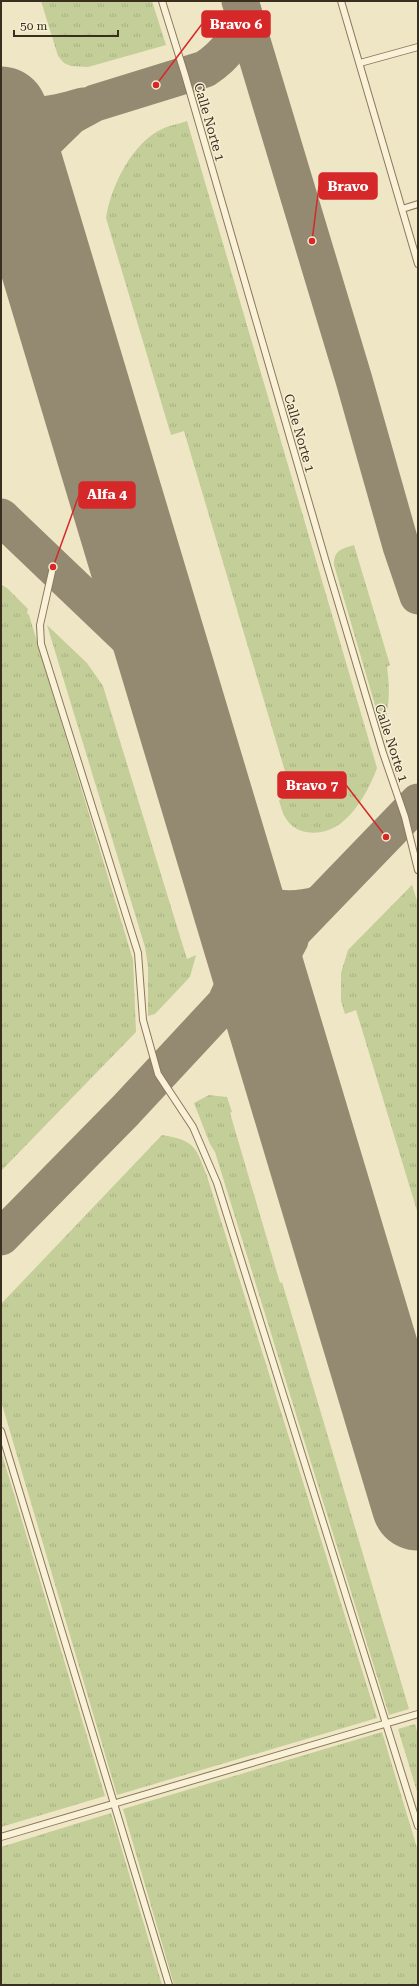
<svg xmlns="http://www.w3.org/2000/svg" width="419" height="1986" viewBox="0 0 419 1986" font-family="'Roboto Serif',serif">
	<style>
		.grass { fill: url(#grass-tufts) }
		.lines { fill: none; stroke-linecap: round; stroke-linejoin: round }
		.taxiway { stroke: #948a72; stroke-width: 37 }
		.runway { stroke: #948a72; stroke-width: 93 }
		.lane-casing { stroke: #8b785a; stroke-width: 8 }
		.lane { stroke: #faf2d8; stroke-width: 6 }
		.labels { text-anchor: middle; stroke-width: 3; stroke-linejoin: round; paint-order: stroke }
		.street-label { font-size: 13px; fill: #3a2e1e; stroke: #f6efd4 }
		.leader { fill: none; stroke: #d62828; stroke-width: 1.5 }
		.callout-dot { fill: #d62828; stroke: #f6efd4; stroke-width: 1.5 }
		.callout { fill: #d62828; stroke: #d62828; stroke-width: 1.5 }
		.callout-label { font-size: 14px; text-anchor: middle; font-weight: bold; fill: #fff }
	</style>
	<defs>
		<pattern id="grass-tufts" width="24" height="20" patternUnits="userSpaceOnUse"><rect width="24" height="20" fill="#c3ce98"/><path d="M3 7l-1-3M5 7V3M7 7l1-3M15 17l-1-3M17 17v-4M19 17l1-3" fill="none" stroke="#a8b183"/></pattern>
	</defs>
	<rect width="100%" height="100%" fill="#efe6c5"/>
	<g class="grass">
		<path d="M 41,1 L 152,1 L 166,45 L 88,67 L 71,66 L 64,63 L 58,56 Z"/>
		<path d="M 187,121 L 377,768 C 366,797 343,839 306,832 C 288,828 283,816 279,800 L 292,795 L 184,431 L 171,435 L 106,218 C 111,186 132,142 164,128 C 171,125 179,124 187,121 Z"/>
		<path d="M 354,545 L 390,665 L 387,667 C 390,689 390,709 382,729 L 334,565 C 334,550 341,549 354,545 Z"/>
		<path d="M 1,585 L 7,588 L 28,609 L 27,613 L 29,615 L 133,960 L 136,1032 L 1,1171 Z"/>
		<path d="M 47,625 L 87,663 L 103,686 L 187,959 L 196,955 L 190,977 L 155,1014 L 148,1016 L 148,967 L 145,947 Z"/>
		<path d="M 412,885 L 418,904 L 418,1214 L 356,1010 L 345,1014 L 341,1001 L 341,973 L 348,950 Z"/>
		<path d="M 209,1095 L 227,1097 L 232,1112 L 230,1113 L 280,1283 L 282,1282 L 409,1709 L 389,1715 L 215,1152 L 210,1144 L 194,1103 Z"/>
		<path d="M 162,1135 C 195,1141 195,1145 207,1176 L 377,1718 L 117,1795 L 1,1401 L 1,1304 Z"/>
		<path d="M 1,1451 L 105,1796 L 1,1827 Z"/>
		<path d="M 415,1724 L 418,1735 L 418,1795 L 398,1729 Z"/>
		<path d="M 382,1732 L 418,1851 L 418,1985 L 174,1985 L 123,1809 Z"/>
		<path d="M 111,1813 L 162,1985 L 1,1985 L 1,1847 Z"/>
	</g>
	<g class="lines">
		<g class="taxiway">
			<path d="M 240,1 L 354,380 L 401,546 L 418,596"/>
			<path d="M 1,98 C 22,124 56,114 83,106"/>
			<path d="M 1,162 L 4,142 L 2,116"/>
			<path d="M 1,193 L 25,161 L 71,116 L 95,103 L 205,69 C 226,55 240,38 243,11"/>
			<path d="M 1,517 L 135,645 C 156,672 172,702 188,732"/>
			<path d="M 228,871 C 231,878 234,885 239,890 C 258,911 294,912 319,904"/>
			<path d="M 228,997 C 251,958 239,912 228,871"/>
			<path d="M 279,1043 C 276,1007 270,972 290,940"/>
			<path d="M 1,1237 L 125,1111 L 257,969 L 418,802"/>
		</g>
		<path class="runway" d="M 1,113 L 418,1504"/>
		<g class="lane-casing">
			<g id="lane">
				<path d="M 162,1 L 185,75 L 326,562 L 383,753 L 405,817 L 418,870"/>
				<path d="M 341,1 L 418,264"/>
				<path d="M 360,63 L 418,47"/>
				<path d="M 402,209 L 418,204"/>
				<path d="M 53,567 L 40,625 L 41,644 L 138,953 L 143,1020 L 158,1074 L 193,1127 L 217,1183 L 418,1826"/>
				<path d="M 1,1431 L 169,1985"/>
				<path d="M 1,1837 L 418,1714"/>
			</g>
		</g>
		<use href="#lane" class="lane"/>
	</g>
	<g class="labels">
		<g class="street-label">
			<text transform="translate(210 122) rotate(74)" y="5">Calle Norte 1</text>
			<text transform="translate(300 433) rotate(74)" y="5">Calle Norte 1</text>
			<text transform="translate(392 743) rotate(72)" y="5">Calle Norte 1</text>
		</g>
	</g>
	<path class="leader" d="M156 85L202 24M312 241L319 186M53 567L79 495M386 837L346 785"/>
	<g class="callout-dot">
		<circle cx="156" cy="85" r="4"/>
		<circle cx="312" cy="241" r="4"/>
		<circle cx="53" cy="567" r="4"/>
		<circle cx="386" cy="837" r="4"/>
	</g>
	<g class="callout">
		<rect x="202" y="11" width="68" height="26" rx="4"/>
		<rect x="319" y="173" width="58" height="26" rx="4"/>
		<rect x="79" y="482" width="56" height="26" rx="4"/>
		<rect x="278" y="772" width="68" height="26" rx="4"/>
	</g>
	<g class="callout-label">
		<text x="236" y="29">Bravo 6</text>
		<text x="348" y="191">Bravo</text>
		<text x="107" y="499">Alfa 4</text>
		<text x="312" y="790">Bravo 7</text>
	</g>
	<rect width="419" height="1986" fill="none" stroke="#3a2e1e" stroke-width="4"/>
	<path d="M14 30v6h104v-6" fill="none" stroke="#3a2e1e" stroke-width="2"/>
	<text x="20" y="30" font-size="12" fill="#3a2e1e" stroke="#f6efd4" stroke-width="3" paint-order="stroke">50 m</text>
</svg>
